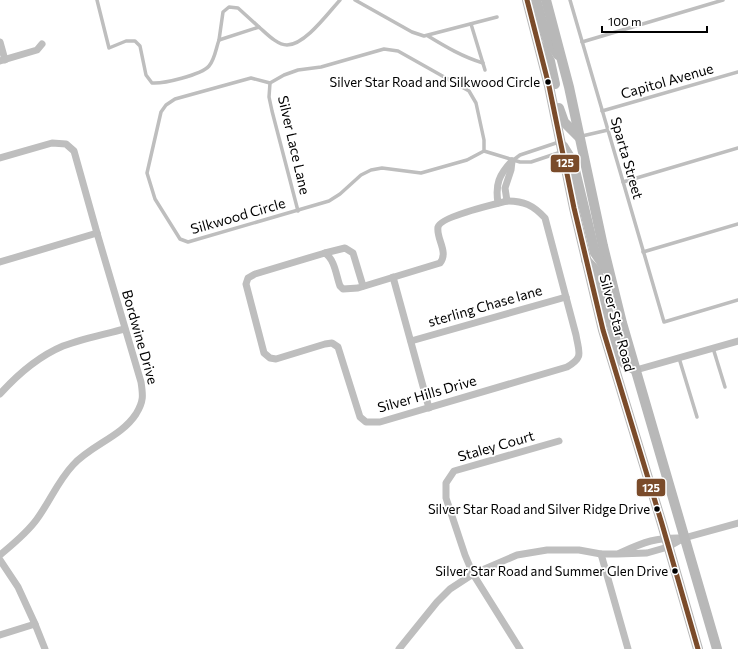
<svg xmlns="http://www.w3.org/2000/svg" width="738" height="649" viewBox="0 0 738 649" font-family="Commissioner,sans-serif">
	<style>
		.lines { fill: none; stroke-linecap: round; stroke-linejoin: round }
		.service { stroke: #bebebe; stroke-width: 3.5 }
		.minor { stroke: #bebebe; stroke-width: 7 }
		.secondary { stroke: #b8b8b8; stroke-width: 10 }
		.bus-1-casing { stroke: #fff; stroke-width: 8 }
		.bus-1 { stroke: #7a4b2a; stroke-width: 5 }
		.bus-dot { fill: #000; stroke: #fff; stroke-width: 1.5 }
		.labels { text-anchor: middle; stroke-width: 3.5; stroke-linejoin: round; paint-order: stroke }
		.bus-label { font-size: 13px; fill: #000; stroke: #fff; text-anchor: end }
		.street-label { font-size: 14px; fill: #000; stroke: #fff }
		.line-badge { stroke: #fff; stroke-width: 1.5 }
		.badge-label { font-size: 11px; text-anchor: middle; font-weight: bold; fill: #fff }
	</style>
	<rect width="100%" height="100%" fill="#fff"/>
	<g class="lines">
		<g class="service">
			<path d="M 97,0 L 109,48 L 126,41 L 135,41 L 140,46 L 146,75 L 152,83 C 163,84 201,75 209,66 C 215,59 216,48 219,40 L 259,27 C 266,33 277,45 287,45 C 305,45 328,13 340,0"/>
			<path d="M 355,0 L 412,32 L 424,36 L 497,17"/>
			<path d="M 570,0 L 664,322 L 738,300"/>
			<path d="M 471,24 L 485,70"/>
			<path d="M 428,36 C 446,47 463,57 483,63"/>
			<path d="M 219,40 L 223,12 L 229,7 L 238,8 L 259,27"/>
			<path d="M 582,42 L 723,0"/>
			<path d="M 270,83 L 269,97 L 272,111 L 298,211"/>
			<path d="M 602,111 L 738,72"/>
			<path d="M 582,136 L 608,130"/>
			<path d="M 484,151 L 484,140 L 476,103 L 469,91 L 398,51 L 384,49 L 321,67 L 298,70 L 284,75 L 270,83 L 251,78 L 175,99 L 166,105 L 161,112 L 147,173 L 155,199 L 180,239 L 188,242 L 329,201 L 340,194 L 361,175 L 371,170 L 382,168 L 421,173 L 467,160 L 484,151 L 520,162 L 531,162 L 561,152"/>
			<path d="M 512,161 L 520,155 L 559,142"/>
			<path d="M 623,182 L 738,148"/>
			<path d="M 643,252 L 738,224"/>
			<path d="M 713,348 L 725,387"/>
			<path d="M 679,358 L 697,417"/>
		</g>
		<g class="minor">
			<path d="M 0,42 L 5,60"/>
			<path d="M 0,61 L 37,50 L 42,44"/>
			<path d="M 0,158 L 52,143 L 66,144 L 74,151 L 97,233 L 141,382 C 143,395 144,401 136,414 C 121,437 91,445 73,465 C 58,481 50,501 37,519 C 27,533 13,544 0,555"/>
			<path d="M 507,201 C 524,201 533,205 545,218 L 576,335 C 579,353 584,357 567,367 L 380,422 L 366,422 L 360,417 L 338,347 L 332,343 L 325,344 L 276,359 L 270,358 L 264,353 L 246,284 L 248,278 L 255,274 L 325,253 C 335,260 336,275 340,286 L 343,289 L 358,288 L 440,263 C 449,252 436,239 438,227 C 440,217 495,204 507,201 Z"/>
			<path d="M 507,201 L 505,188 L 511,170 L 512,161"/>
			<path d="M 498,203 C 495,184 499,175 512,161"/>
			<path d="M 325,253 L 345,248 L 353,253 L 363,286"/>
			<path d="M 0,262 L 97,233"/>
			<path d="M 393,277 L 429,408"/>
			<path d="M 411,341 L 566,297"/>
			<path d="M 636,370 L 738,341"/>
			<path d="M 0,394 C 18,374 37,357 63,346 C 81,339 105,334 125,329"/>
			<path d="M 620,553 C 644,542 657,537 683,538"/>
			<path d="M 601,554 L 628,649"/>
			<path d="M 0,560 L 18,587 L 35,624 L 45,649"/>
			<path d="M 0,635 L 35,624"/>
			<path d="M 399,649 L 437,602 L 450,589 L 473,574 L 517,555 L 547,550 L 579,550 L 601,554 L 617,554 L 647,553 L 668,547 L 684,538 L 738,523"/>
			<path d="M 520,649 L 473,574 L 465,555 L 446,498 L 446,483 L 454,471 L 559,441"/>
		</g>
		<g class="secondary">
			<path d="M 527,0 L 549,86 L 574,208 L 603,330 L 662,524 L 698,649"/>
			<path d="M 536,0 L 547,39 L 558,55"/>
			<path d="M 546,0 L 569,87 L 603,246 L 622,323 L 717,649"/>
			<path d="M 542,47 L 550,61 L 555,84"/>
			<path d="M 559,108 L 564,122 L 579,137"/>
			<path d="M 563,146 L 573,162 L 595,253 L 606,269"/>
			<path d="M 586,260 L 598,273 L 621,360 L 626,365 L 636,370"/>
		</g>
		<g class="bus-1-casing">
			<path id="bus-1" d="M 527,0 L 549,86 L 574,208 L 603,330 L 662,524 L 698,649"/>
		</g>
		<use href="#bus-1" class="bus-1"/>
	</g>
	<g class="bus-dot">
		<circle cx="548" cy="82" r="3.5"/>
		<circle cx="657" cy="509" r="3.5"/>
		<circle cx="675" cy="571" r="3.5"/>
	</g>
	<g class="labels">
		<g class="bus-label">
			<text x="540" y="87">Silver Star Road and Silkwood Circle</text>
			<text x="650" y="514">Silver Star Road and Silver Ridge Drive</text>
			<text x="668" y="576">Silver Star Road and Summer Glen Drive</text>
		</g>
		<g class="street-label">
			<text transform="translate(667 81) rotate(-16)" y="5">Capitol Avenue</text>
			<text transform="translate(294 145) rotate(77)" y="5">Silver Lace Lane</text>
			<text transform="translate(627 158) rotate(74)" y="5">Sparta Street</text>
			<text transform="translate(238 216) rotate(-16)" y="5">Silkwood Circle</text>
			<text transform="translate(485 306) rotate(-16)" y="5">sterling Chase lane</text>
			<text transform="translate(617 323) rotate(75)" y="5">Silver Star Road</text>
			<text transform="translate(140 337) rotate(74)" y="5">Bordwine Drive</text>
			<text transform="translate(427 394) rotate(-16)" y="5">Silver Hills Drive</text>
			<text transform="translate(496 446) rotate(-16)" y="5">Staley Court</text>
		</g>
	</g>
	<g class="line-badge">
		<rect x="550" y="154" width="30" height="19" rx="4" fill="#7a4b2a"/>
		<rect x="636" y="478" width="30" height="19" rx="4" fill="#7a4b2a"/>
	</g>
	<g class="badge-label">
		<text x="565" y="167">125</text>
		<text x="651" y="492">125</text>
	</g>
	<path d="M602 26v6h105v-6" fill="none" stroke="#000000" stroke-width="2"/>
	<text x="608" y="26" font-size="12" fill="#000000" stroke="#ffffff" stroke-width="3" paint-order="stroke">100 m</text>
</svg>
